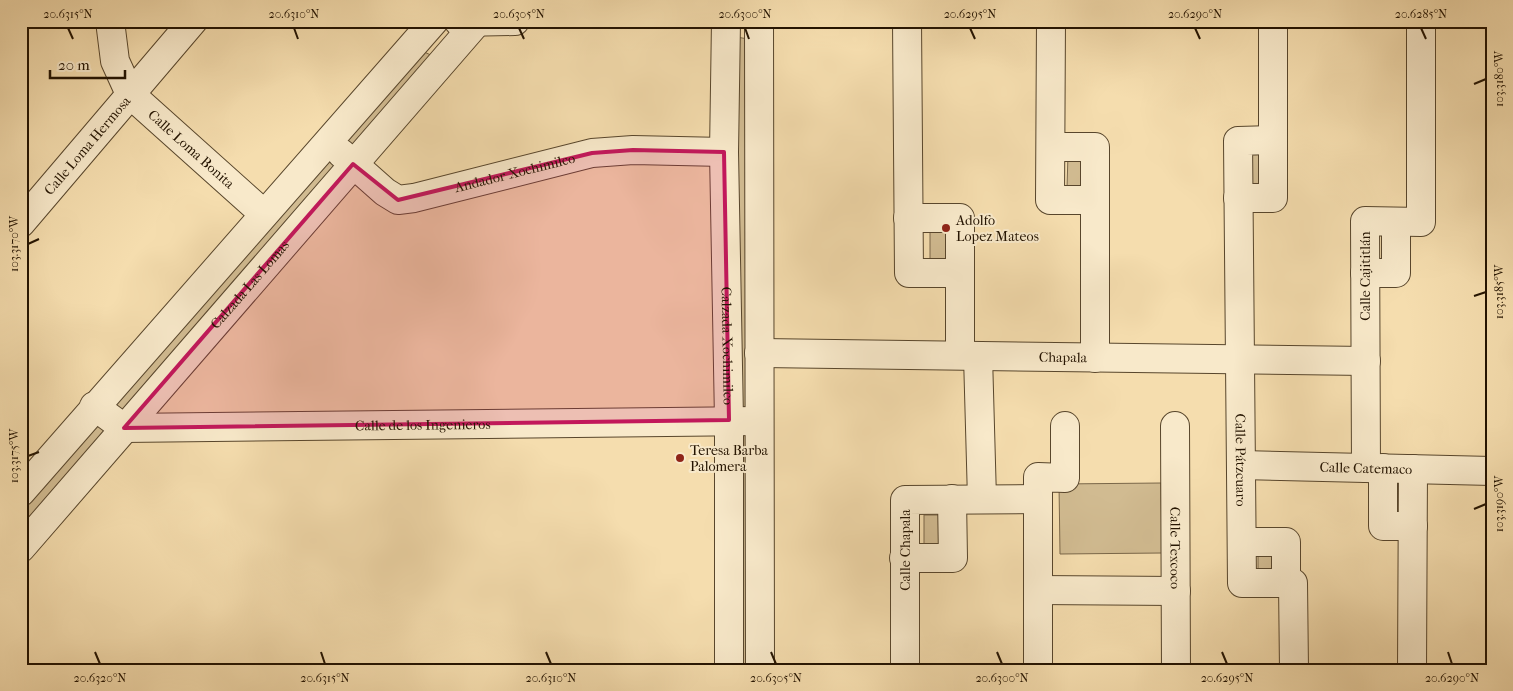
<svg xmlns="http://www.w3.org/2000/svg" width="1513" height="691" viewBox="0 0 1513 691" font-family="'IM FELL French Canon',serif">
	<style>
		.green { fill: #d1bb91; stroke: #7a6749 }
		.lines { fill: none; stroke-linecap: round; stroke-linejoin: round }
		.street-casing { stroke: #58462c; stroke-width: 30 }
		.street { stroke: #f8e9ca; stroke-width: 28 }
		.marked { fill: #c2185b; fill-opacity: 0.2; stroke: #c2185b; stroke-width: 4; stroke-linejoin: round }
		.ticks { fill: none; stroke: #231301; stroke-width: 2 }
		.poi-dot { fill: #8f2418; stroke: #f8e9ca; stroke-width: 2 }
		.labels { text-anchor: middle; stroke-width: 4; stroke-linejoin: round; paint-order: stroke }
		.street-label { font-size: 14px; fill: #231301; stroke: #f8e9ca }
		.poi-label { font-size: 14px; fill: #231301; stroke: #f8e9ca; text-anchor: start }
		.neatline { fill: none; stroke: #231301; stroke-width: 2 }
		.ticks-label { font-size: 12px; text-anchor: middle; fill: #231301 }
	</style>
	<rect width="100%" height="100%" fill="#f5ddae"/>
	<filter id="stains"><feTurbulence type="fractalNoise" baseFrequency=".004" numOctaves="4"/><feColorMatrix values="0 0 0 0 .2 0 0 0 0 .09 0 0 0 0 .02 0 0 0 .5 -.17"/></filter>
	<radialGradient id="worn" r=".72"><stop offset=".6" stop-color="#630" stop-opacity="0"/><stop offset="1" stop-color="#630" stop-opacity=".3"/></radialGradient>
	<g class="green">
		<path d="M 725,35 L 748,39 L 751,670 L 728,670 Z"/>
		<path d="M 420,50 L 435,57 L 353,164 L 328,141 Z"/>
		<path d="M 321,148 L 343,165 L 124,428 L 102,411 Z"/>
		<path d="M 1248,153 L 1266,153 L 1266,187 L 1248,186 Z"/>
		<path d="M 1068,154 L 1086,154 L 1086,188 L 1067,188 Z"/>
		<rect x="930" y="229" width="19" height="34"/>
		<path d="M 86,416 L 110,432 L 21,538 L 21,494 Z"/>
		<path d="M 1161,483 L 1162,553 L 1060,554 L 1059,484 Z"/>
		<rect x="924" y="515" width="18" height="34"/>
		<path d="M 1258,546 L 1277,546 L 1276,580 L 1258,581 Z"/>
	</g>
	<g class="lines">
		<g class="street-casing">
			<g id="street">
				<path id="s1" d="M 110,21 L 115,61 L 130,94 L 264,214"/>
				<path id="s2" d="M 726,21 L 724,152 L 729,420 L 729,670"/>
				<path d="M 759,21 L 760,670"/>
				<path d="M 907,21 L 909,273 L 960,273"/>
				<path d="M 1051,21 L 1050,200 L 1095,200"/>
				<path d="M 459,22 L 515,21"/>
				<path id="s3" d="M 1273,140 L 1238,141 L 1242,583 L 1293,583 L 1294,670"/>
				<path d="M 1051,147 L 1095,147 L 1095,358"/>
				<path id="s4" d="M 341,153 L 385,192 L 398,200 L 414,198 L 592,153 L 633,150 L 724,152"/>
				<path d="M 1238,198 L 1273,198 L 1273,21"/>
				<path d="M 908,218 L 960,218 L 960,355"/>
				<path id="s5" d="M 21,223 L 193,21"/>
				<path d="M 1365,273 L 1396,273 L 1396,222"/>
				<path id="s6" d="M 759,353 L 1366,361"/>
				<path d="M 978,356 L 982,499"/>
				<path id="s7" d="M 94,406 L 124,428 L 758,421"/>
				<path id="s8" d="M 1175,426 L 1176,670"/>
				<path id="s9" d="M 1241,465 L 1492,471"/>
				<path d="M 1366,468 L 1365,221 L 1421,222 L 1421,21"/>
				<path d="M 1383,468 L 1383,526 L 1413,526"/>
				<path d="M 21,492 L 434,21"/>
				<path d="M 1242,542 L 1286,542 L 1286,583"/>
				<path id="s10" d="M 21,548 L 478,21"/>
				<path d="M 904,558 L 953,558 L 952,499"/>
				<path d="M 1038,590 L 1176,591"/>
				<path d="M 905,670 L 905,500 L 1038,499"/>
				<path d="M 1038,670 L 1038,477 L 1065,478 L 1065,426"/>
				<path d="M 1412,670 L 1413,469"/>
			</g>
		</g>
		<use href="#street" class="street"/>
	</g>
	<path class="marked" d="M 633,150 L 724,152 L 729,420 L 124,428 L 353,164 L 398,200 L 592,153 Z"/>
	<path class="ticks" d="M 68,28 L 73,39M 294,28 L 298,39M 519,28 L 524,39M 745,28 L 749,39M 970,28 L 975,39M 1195,28 L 1200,39M 1421,28 L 1426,39M 1474,84 L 1486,79M 28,244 L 39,239M 1474,296 L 1486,292M 28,456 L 39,452M 1474,509 L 1486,504M 95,652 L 100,664M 321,652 L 325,664M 546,652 L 551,664M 771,652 L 776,664M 997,652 L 1002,664M 1222,652 L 1227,664M 1448,652 L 1452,664"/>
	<g class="poi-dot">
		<circle cx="946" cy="228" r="5"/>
		<circle cx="680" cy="458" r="5"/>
	</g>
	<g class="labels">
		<g class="street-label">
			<text dy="5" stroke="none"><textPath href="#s5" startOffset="102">Calle Loma Hermosa</textPath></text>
			<text dy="5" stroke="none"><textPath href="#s1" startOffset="159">Calle Loma Bonita</textPath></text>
			<text dy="5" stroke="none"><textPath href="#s4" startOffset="194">Andador Xochimilco</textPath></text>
			<text transform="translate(1365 276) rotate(-90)" y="5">Calle Cajititlán</text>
			<text dy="5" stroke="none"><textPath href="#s10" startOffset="349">Calzada Las Lomas</textPath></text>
			<text dy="5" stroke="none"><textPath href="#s2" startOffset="325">Calzada Xochimilco</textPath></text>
			<text dy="5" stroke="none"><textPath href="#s6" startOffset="304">Chapala</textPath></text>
			<text dy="5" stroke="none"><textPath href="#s7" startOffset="336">Calle de los Ingenieros</textPath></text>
			<text dy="5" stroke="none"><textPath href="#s3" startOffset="354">Calle Pátzcuaro</textPath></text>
			<text dy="5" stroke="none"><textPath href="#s9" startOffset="125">Calle Catemaco</textPath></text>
			<text dy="5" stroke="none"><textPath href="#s8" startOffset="122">Calle Texcoco</textPath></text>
			<text transform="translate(905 550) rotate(-90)" y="5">Calle Chapala</text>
		</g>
		<g class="poi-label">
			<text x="956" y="225">Adolfo<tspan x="956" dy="16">Lopez Mateos</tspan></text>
			<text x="690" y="455">Teresa Barba<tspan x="690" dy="16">Palomera</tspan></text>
		</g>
	</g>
	<rect width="1513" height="691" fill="none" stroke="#f5ddae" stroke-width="55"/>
	<path d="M50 70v8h75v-8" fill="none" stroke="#231301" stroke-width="2.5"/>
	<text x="58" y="70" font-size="15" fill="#231301" stroke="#f8e9ca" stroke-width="4" paint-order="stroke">20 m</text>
	<rect x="28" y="28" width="1458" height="636" class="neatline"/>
	<g class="ticks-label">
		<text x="68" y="18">20.6315°N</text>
		<text x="294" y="18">20.6310°N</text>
		<text x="519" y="18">20.6305°N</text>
		<text x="745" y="18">20.6300°N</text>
		<text x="970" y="18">20.6295°N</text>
		<text x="1195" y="18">20.6290°N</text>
		<text x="1421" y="18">20.6285°N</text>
		<text transform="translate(1499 79) rotate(-90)" y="4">103.3180°W</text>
		<text transform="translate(14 244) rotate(-90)" y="4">103.3170°W</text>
		<text transform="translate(1499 292) rotate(-90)" y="4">103.3185°W</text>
		<text transform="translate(14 456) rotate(-90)" y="4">103.3175°W</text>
		<text transform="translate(1499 504) rotate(-90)" y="4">103.3190°W</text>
		<text x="100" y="682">20.6320°N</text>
		<text x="325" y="682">20.6315°N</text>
		<text x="551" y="682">20.6310°N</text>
		<text x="776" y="682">20.6305°N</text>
		<text x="1002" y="682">20.6300°N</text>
		<text x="1227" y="682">20.6295°N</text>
		<text x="1452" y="682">20.6290°N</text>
	</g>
	<rect width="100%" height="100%" filter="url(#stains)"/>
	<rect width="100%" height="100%" fill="url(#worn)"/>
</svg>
